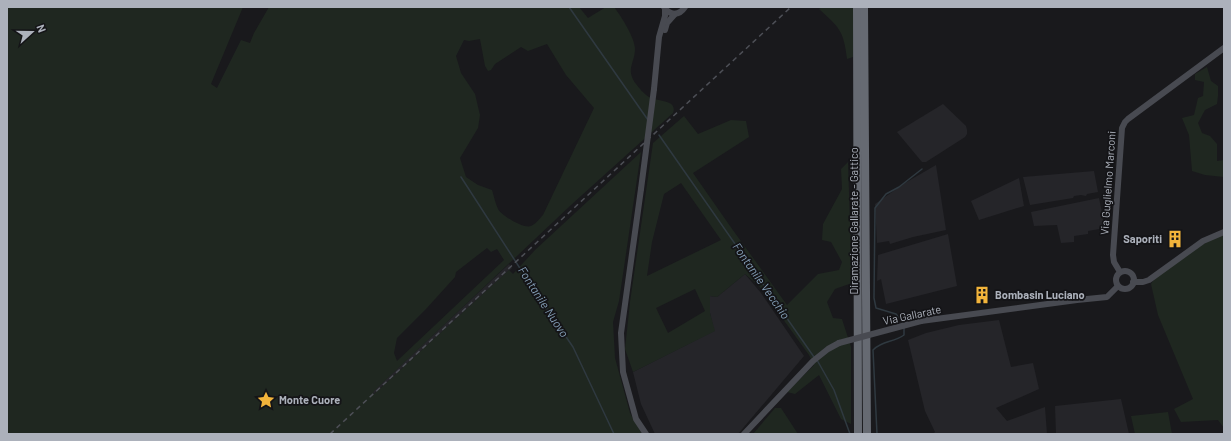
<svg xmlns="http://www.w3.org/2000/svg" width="1231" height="441" viewBox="0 0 1231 441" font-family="Barlow,sans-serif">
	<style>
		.built { fill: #252529 }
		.green { fill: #1f2720; fill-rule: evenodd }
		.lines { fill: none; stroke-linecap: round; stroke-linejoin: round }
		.stream { stroke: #2f3940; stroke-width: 1.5 }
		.secondary { stroke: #484a51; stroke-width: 6 }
		.highway { stroke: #666a72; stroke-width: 8 }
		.rail { stroke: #4d4f56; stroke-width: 1.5; stroke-dasharray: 5 4; stroke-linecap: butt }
		.secondary-bridge { stroke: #484a51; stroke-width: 6 }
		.labels { text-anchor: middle; stroke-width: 3.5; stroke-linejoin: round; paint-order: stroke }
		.street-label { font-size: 11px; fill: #acb1bb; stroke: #141417 }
		.poi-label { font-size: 11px; font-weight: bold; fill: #acb1bb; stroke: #141417; text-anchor: start }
		.water-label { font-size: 12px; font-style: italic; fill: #849eb6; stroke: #141417 }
	</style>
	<rect width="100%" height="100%" fill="#19191c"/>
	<g class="built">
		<path d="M 943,104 L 966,126 L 967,130 L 967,134 L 965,137 L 926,162 L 922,162 L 897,132 Z"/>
		<path d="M 936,165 L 946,230 L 913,237 L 890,244 L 889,241 L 877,243 L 875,204 L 905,183 Z"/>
		<path d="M 1094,171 L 1098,192 L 1087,194 L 1086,196 L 1081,195 L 1074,196 L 1073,198 L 1030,205 L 1023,177 Z"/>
		<path d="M 1019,178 L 1024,206 L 979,220 L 971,201 Z"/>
		<path d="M 1099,198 L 1105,228 L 1088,231 L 1088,234 L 1074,236 L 1074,242 L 1061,243 L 1057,225 L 1034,226 L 1031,212 Z"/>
		<path d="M 948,234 L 957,286 L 886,304 L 881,279 L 877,281 L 878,255 Z"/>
		<path d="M 509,264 L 512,268 L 373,395 L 373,391 Z"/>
		<path d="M 745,274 L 761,293 L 804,356 L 738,434 L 655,434 L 641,404 L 633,372 L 714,331 L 710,313 L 710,296 L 717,297 Z"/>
		<path d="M 999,320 L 1011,367 L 1033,363 L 1039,389 L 996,408 L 1007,421 L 1045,407 L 1047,434 L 933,434 L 935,432 L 925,411 L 908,340 L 926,333 L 959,325 Z"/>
		<path d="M 1121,399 L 1129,434 L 1056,434 L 1055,406 Z"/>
	</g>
	<g class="green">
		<path d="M 7,7 L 243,7 L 211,84 L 217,88 L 241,40 L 250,43 L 254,33 L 269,7 L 579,7 L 588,18 L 606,7 L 614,7 C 621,16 635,38 635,49 C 635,63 625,69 636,84 C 639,88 644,94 649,97 C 657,102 678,99 673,113 L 571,205 L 374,391 L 373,395 L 509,270 L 513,274 L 535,250 L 641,152 L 619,301 L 613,322 L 615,358 L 630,413 L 642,434 L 7,434 ZM 480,39 L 485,66 L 488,71 L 491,70 L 495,64 L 521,47 L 528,51 L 547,44 L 566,75 L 594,108 L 543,215 C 539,219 536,224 531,226 C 523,229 501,215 498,209 C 495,203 494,196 492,190 L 478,185 L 466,177 L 460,158 L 478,128 L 480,115 L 475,94 L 461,73 L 456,56 L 464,40 L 469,41 ZM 487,248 L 491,252 L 497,249 L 504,260 L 397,361 L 394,353 L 397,338 L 426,309 L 455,277 L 456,272 Z"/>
		<path d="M 822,7 L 853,7 L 853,57 L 847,59 C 844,31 839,27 819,9 Z"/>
		<path d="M 1207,67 L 1211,81 L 1218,86 L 1218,96 L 1217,104 L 1205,110 L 1198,123 L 1202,133 L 1210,136 L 1217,144 L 1217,161 L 1224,160 L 1224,177 L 1205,175 L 1192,171 L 1189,135 L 1182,118 L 1194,115 L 1198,98 L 1203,96 L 1204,82 L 1195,80 L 1195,74 Z"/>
		<path d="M 684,116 L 698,134 L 731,120 L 746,121 L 749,137 L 693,173 L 730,226 L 787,305 L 818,274 L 839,270 L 842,262 L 831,242 L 822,240 L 823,224 L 842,189 L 841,169 L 848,162 L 852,283 L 835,289 L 827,302 L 833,318 L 842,319 L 851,347 L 851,424 L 841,419 L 819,375 L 795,394 L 787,392 L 814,365 L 809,355 L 759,286 L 745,274 L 717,297 L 710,296 L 710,313 L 715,331 L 633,372 L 625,349 L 630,302 L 653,143 ZM 681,183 L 721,240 L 647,276 L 652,242 L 664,194 ZM 695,289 L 705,311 L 668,333 L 656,308 Z"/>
		<path d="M 1224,233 L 1224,428 L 1218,420 L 1181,422 L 1174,409 L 1193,399 L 1158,315 L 1151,284 L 1155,278 L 1193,250 Z"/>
		<path d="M 775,408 L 781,408 L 798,434 L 753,434 Z"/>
		<path d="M 1168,412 L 1172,434 L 1135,434 L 1131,416 Z"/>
	</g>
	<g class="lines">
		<g class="stream">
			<path d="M 569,7 L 648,120"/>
			<path d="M 659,135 L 814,357"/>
			<path d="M 461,177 L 534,290 L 573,347 L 614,434"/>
			<path d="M 904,324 L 896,314 L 876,308 L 874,298 L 875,208 L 886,194 L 899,187 L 922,169"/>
			<path d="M 817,360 L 834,390 L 850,434"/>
			<path d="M 877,434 L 873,350 C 883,340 893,343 904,335 L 904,328"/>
		</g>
		<g class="secondary">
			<path d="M 664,7 C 670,16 679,16 685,7"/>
			<path d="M 665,30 L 667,23 L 675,14"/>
			<path d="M 654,89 L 659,37 L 665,16 L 665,9"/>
			<path d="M 641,189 L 621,333 L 623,372 L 636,419 L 646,434"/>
			<circle cx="1125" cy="280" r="9"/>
			<path d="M 1120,272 L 1114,262 L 1113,255 L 1122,128 L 1125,122 L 1128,119 L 1224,48"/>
			<path d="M 1133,282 L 1143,282 L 1149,280 L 1203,241 L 1224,232"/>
			<path d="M 921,321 L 1077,300 L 1107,297 L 1118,286"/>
			<path d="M 744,434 L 813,361 L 828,349 L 839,343"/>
		</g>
		<g class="highway">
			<path d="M 857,7 L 858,434"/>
			<path d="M 864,7 L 867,434"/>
		</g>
		<path class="rail" d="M 330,434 L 791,7"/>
		<g class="secondary-bridge">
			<path d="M 641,189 L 654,89"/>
			<path d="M 839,343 L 921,321"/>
		</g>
	</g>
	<defs>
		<g id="building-bare" transform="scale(1.38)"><path d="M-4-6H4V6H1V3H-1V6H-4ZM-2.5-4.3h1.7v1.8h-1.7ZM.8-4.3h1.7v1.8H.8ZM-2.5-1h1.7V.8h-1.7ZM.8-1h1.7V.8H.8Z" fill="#f2b43b" stroke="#141417" stroke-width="2.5" paint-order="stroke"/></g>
		<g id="sight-bare" transform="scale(1.38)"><path d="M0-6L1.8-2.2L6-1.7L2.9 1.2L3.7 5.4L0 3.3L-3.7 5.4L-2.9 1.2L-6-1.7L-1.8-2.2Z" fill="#f2b43b" stroke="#141417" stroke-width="2.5" paint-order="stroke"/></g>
	</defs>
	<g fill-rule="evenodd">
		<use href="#building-bare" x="1175" y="239"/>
		<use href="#building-bare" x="982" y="295"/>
		<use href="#sight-bare" x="266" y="400"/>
	</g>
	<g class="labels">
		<g class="street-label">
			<text transform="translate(1108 183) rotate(-86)" y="4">Via Guglielmo Marconi</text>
			<text transform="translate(854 221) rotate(-90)" y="4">Diramazione Gallarate - Gattico</text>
			<text transform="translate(912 315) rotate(-12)" y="4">Via Gallarate</text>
		</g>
		<g class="poi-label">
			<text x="1162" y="243" text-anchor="end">Saporiti</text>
			<text x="995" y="299">Bombasin Luciano</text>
			<text x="279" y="404">Monte Cuore</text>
		</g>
		<g class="water-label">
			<text transform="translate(761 281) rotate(55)" y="4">Fontanile Vecchio</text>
			<text transform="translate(543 302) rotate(57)" y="4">Fontanile Nuovo</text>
		</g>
	</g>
	<rect width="1231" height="441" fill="none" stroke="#acb1bb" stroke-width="16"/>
	<g transform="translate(32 32) rotate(69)" stroke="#141417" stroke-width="3" paint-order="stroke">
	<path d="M0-3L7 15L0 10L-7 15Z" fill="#acb1bb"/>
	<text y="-6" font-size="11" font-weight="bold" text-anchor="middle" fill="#acb1bb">N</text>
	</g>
</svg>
